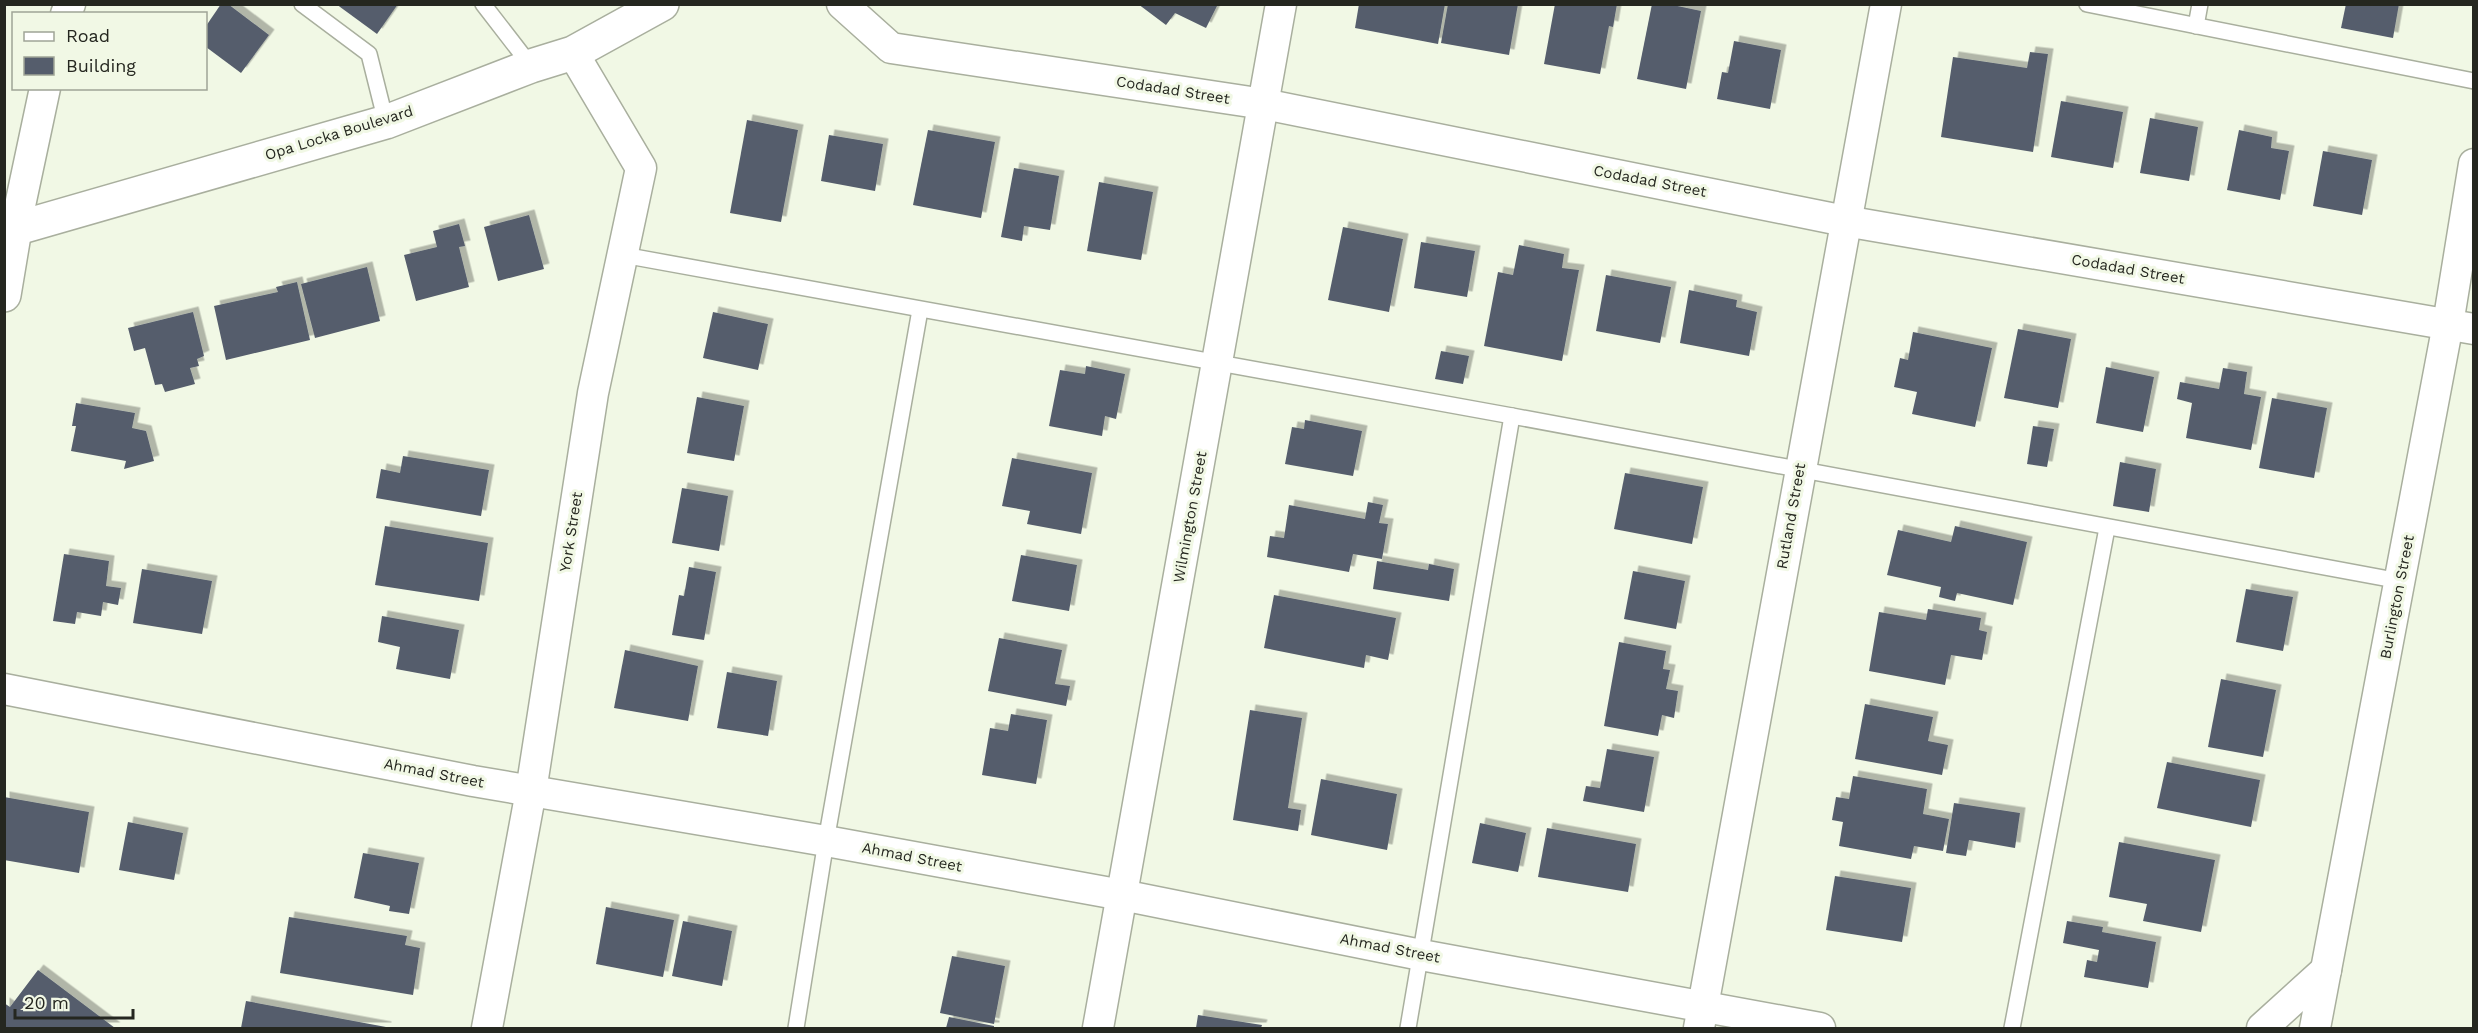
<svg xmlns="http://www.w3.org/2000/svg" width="2478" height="1033" viewBox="0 0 2478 1033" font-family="'Work Sans',sans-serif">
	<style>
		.building { fill: #555d6c; filter: url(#shadow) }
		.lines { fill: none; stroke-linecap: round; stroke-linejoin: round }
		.service-casing { stroke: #a9af9e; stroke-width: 18 }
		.minor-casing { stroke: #a9af9e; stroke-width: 33 }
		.tertiary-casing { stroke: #a9af9e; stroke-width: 36 }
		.service { stroke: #fff; stroke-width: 15 }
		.minor { stroke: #fff; stroke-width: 30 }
		.tertiary { stroke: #fff; stroke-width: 33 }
		.labels { text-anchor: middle; stroke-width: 6; stroke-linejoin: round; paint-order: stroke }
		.street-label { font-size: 15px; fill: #252720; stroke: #f1f8e5 }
	</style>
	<defs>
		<filter id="shadow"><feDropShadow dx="5.5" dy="-5.5" stdDeviation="0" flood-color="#0004"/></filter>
	</defs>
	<rect width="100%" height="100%" fill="#f1f8e5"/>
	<g class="building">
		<path d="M 221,4 L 228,4 L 269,35 L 241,73 L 206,47 L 206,26 Z"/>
		<path d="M 336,4 L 398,4 L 377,34 Z"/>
		<path d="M 1138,4 L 1218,4 L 1206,28 L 1175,13 L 1166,25 Z"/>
		<path d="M 1359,4 L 1445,4 L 1438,44 L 1355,28 Z"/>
		<path d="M 1448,4 L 1518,4 L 1509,55 L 1441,43 Z"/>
		<path d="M 1555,4 L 1617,4 L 1613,27 L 1609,26 L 1600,74 L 1544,64 Z"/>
		<path d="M 1652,4 L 1668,4 L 1701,11 L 1686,89 L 1637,79 Z"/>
		<path d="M 2346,4 L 2399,4 L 2393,38 L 2341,28 Z"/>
		<path d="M 1734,41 L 1781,50 L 1770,109 L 1717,99 L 1722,72 L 1728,73 Z"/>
		<path d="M 2030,52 L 2048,54 L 2033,152 L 1941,137 L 1953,57 L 2027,68 Z"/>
		<path d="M 2061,101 L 2123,112 L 2113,168 L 2051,157 Z"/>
		<path d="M 2150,118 L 2198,127 L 2189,181 L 2140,173 Z"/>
		<path d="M 747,120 L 798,130 L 781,222 L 730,213 Z"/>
		<path d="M 928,130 L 995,142 L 981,218 L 913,205 Z"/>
		<path d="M 2239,130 L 2272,137 L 2271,148 L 2289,151 L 2280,200 L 2227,190 Z"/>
		<path d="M 829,135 L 883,144 L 875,191 L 821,181 Z"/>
		<path d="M 2323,151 L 2372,160 L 2362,215 L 2313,206 Z"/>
		<path d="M 1014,168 L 1059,176 L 1050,230 L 1024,226 L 1022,241 L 1001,237 Z"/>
		<path d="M 1099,182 L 1153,192 L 1141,260 L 1087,251 Z"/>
		<path d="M 529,215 L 544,269 L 498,281 L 484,227 Z"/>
		<path d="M 459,224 L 465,246 L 459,247 L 469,287 L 416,301 L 404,255 L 437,247 L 433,231 Z"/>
		<path d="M 1343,227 L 1403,239 L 1389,312 L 1328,300 Z"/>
		<path d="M 1421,242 L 1475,251 L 1467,297 L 1414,288 Z"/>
		<path d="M 1519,245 L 1564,254 L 1562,268 L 1579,270 L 1562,361 L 1484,346 L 1498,272 L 1513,275 Z"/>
		<path d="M 367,267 L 380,321 L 315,338 L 301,284 Z"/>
		<path d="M 1606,275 L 1671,287 L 1660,343 L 1596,331 Z"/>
		<path d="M 297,282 L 310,340 L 226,360 L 214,306 L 278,292 L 276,287 Z"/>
		<path d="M 1689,290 L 1737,300 L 1736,307 L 1757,312 L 1749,356 L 1680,343 Z"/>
		<path d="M 193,312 L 204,356 L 197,359 L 199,366 L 190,368 L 195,384 L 165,392 L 162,384 L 155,385 L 145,348 L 134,351 L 128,328 Z"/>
		<path d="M 713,312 L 768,324 L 758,370 L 703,358 Z"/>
		<path d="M 2018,329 L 2071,339 L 2058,408 L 2004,398 Z"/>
		<path d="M 1913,332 L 1992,348 L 1975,427 L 1912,414 L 1917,392 L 1894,387 L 1900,358 L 1908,360 Z"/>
		<path d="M 1441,351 L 1469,356 L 1463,384 L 1435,379 Z"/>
		<path d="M 1086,366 L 1125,374 L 1116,419 L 1105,416 L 1102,436 L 1049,426 L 1060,370 L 1085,374 Z"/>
		<path d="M 2106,367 L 2154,377 L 2143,432 L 2096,423 Z"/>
		<path d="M 2223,368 L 2247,372 L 2244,394 L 2261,397 L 2251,450 L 2186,438 L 2192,403 L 2177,399 L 2180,382 L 2219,389 Z"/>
		<path d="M 697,397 L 744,406 L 734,461 L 687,453 Z"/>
		<path d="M 2272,398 L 2327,408 L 2314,478 L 2259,468 Z"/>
		<path d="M 76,403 L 135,413 L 132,428 L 146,431 L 154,461 L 124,469 L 126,461 L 71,451 L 76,426 L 72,426 Z"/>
		<path d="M 1305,420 L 1362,431 L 1353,476 L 1285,464 L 1292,427 L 1304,429 Z"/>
		<path d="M 2033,426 L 2054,429 L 2047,467 L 2027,464 Z"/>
		<path d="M 403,456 L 489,470 L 481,516 L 376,498 L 381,469 L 400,473 Z"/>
		<path d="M 1012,458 L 1092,473 L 1081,534 L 1027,524 L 1030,511 L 1002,506 Z"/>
		<path d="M 2120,462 L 2156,469 L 2149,512 L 2113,506 Z"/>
		<path d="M 1625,473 L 1703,487 L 1692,544 L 1614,529 Z"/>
		<path d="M 682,488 L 728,496 L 719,551 L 672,543 Z"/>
		<path d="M 1368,502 L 1383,505 L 1379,523 L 1388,524 L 1382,559 L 1353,554 L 1349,572 L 1267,557 L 1270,536 L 1284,538 L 1289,505 L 1365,519 Z"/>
		<path d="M 385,526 L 488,543 L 479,601 L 375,585 Z"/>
		<path d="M 1955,526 L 2027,542 L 2013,605 L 1957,593 L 1955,601 L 1939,597 L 1941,587 L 1887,575 L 1898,530 L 1951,542 Z"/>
		<path d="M 64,554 L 109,561 L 106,586 L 121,588 L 118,605 L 103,602 L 101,616 L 77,612 L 75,624 L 53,621 Z"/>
		<path d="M 1021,555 L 1077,565 L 1069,611 L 1012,601 Z"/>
		<path d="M 1377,561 L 1428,570 L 1429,564 L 1454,569 L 1449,601 L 1373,589 Z"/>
		<path d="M 689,567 L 716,572 L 704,640 L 672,635 L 679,595 L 684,596 Z"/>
		<path d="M 142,569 L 212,581 L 202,634 L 133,623 Z"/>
		<path d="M 1633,571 L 1685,581 L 1676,629 L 1624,619 Z"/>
		<path d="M 2246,589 L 2293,597 L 2283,651 L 2236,642 Z"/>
		<path d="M 1274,595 L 1396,618 L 1388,660 L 1366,655 L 1364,668 L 1264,648 Z"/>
		<path d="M 1928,609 L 1981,618 L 1979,630 L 1987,632 L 1982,660 L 1951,655 L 1945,685 L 1869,671 L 1879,612 L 1926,620 Z"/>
		<path d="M 382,616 L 459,630 L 450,679 L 396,669 L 400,647 L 378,642 Z"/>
		<path d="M 999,638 L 1062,650 L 1055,684 L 1070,686 L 1066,706 L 988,691 Z"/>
		<path d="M 1619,642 L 1666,651 L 1663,669 L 1670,670 L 1666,689 L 1678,691 L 1674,718 L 1662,715 L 1658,736 L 1604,726 Z"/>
		<path d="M 625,650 L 698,666 L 688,721 L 614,708 Z"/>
		<path d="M 727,672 L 777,681 L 768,736 L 717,728 Z"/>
		<path d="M 2221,679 L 2276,690 L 2263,757 L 2208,747 Z"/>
		<path d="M 1865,704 L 1933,717 L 1928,741 L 1948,745 L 1942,775 L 1855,759 Z"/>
		<path d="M 1250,710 L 1302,718 L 1288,808 L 1301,810 L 1298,831 L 1233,820 Z"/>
		<path d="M 1011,714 L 1047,720 L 1036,784 L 982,775 L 990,728 L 1008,731 Z"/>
		<path d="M 1607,749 L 1654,757 L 1644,812 L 1583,801 L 1586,786 L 1600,788 Z"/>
		<path d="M 2167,762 L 2260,780 L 2251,827 L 2157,808 Z"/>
		<path d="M 1853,776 L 1927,789 L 1923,814 L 1949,819 L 1943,851 L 1914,846 L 1911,859 L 1839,846 L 1843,822 L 1832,820 L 1836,797 L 1849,799 Z"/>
		<path d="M 1321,779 L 1397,794 L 1387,850 L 1311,835 Z"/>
		<path d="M 4,797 L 89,812 L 79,873 L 4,860 Z"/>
		<path d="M 1954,803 L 2020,813 L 2015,848 L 1969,840 L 1966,856 L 1946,853 Z"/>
		<path d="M 128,822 L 183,833 L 174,880 L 119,870 Z"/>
		<path d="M 1480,823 L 1526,833 L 1518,872 L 1472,863 Z"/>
		<path d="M 1547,828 L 1636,844 L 1628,892 L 1538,877 Z"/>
		<path d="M 2119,842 L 2215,860 L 2201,932 L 2143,921 L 2147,904 L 2109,897 Z"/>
		<path d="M 363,853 L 419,863 L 409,914 L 389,911 L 390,906 L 354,898 Z"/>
		<path d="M 1835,876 L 1911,888 L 1902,942 L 1826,930 Z"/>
		<path d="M 606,907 L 674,920 L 663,977 L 596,964 Z"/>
		<path d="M 289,917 L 407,936 L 405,945 L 420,948 L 413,995 L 280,973 Z"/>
		<path d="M 683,921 L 732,931 L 722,986 L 672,976 Z"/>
		<path d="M 2067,921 L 2103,927 L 2102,932 L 2156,942 L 2148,988 L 2084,977 L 2087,960 L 2097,962 L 2099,950 L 2063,943 Z"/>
		<path d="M 952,956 L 1005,966 L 994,1024 L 940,1013 Z"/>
		<path d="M 38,970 L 115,1028 L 4,1028 L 4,1003 L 10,1007 Z"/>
		<path d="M 246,1001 L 386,1027 L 386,1028 L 241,1028 Z"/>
		<path d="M 1198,1015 L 1262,1025 L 1261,1028 L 1196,1028 Z"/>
		<path d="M 949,1017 L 994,1026 L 994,1028 L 946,1028 Z"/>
	</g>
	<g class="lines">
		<g class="service-casing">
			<g id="service">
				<path d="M 302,4 L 369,54 L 386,122"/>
				<path d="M 483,4 L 531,66"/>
				<path d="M 2087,4 L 2474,81"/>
				<path d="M 2196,26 L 2200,4"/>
				<path d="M 623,255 L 1512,416 L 2400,581"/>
				<path d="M 796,1028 L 826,841 L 920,310"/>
				<path d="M 1408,1028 L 1512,416"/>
				<path d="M 2012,1028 L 2107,528"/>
			</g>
		</g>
		<g class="minor-casing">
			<g id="minor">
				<path d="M 842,4 L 891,48 L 1264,104 L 1845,221 L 2474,329"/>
				<path d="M 66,14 L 70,4"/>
				<path d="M 15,229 L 45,88"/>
				<path d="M 4,689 L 473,781 L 826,841 L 1122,895 L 1421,955 L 1820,1028"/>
				<path d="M 487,1028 L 531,791 L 593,393 L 641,168 L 573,53"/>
				<path d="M 1098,1028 L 1281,4"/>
				<path d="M 1699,1028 L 1886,4"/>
				<path d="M 2262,1028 L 2326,970"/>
				<path d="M 2315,1028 L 2448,324 L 2474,164"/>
			</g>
		</g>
		<g class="tertiary-casing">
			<g id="tertiary">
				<path d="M 4,232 L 386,122 L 531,66 L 573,53 L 662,4"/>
				<path d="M 4,295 L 15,229"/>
			</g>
		</g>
		<use href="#service" class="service"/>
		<use href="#minor" class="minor"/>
		<use href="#tertiary" class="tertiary"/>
	</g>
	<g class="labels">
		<g class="street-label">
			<text transform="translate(1173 90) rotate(9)" y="5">Codadad Street</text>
			<text transform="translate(339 133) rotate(-17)" y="5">Opa Locka Boulevard</text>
			<text transform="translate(1650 181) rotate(11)" y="5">Codadad Street</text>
			<text transform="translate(2128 269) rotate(10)" y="5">Codadad Street</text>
			<text transform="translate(1791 516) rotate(-80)" y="5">Rutland Street</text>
			<text transform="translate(1190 517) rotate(-80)" y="5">Wilmington Street</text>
			<text transform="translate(571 532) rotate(-81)" y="5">York Street</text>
			<text transform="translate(2397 597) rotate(-79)" y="5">Burlington Street</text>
			<text transform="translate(434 773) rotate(11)" y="5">Ahmad Street</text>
			<text transform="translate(912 857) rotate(11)" y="5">Ahmad Street</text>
			<text transform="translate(1390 948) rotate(11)" y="5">Ahmad Street</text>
		</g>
	</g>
	<rect width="2478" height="1033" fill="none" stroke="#252720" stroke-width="12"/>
	<rect x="12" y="12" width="195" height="78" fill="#f1f8e5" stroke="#9fa496" stroke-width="1.5"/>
	<rect x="24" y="32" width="30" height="9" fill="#ffffff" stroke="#9fa496" stroke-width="1.5"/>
	<text x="66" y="42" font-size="18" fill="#252720">Road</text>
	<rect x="24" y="57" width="30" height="18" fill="#555d6c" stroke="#9fa496" stroke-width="1.5"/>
	<text x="66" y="72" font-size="18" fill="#252720">Building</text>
	<path d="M15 1009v9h118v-9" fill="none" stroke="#252720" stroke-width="3"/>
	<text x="24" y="1009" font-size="18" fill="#252720" stroke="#f1f8e5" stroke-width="4.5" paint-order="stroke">20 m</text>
</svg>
